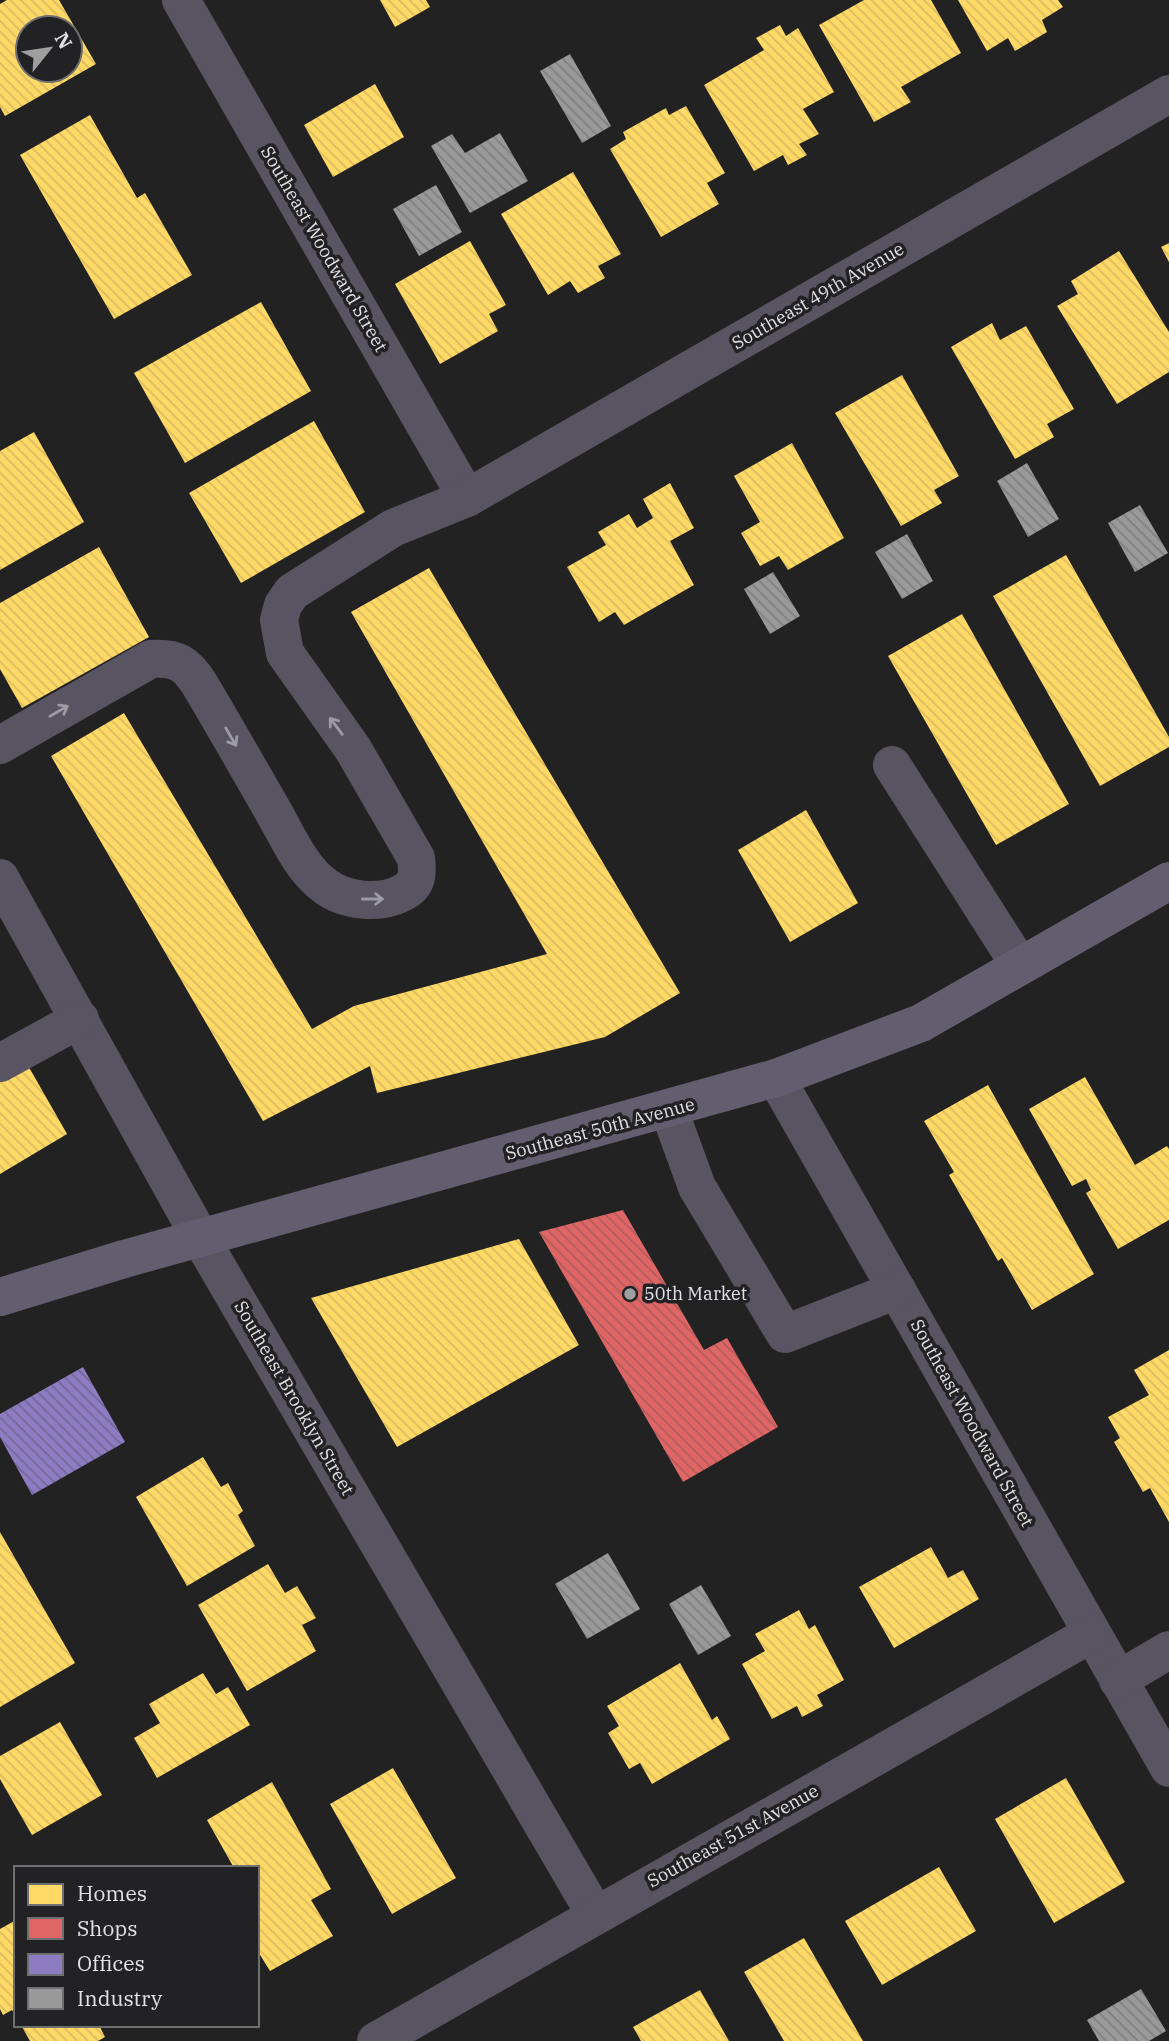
<svg xmlns="http://www.w3.org/2000/svg" width="1169" height="2041" viewBox="0 0 1169 2041" font-family="'IBM Plex Serif',serif">
	<style>
		.homes { fill: url(#homes-back-hatch); fill-rule: evenodd }
		.shops { fill: url(#shops-back-hatch) }
		.offices { fill: url(#offices-back-hatch) }
		.industry { fill: url(#industry-back-hatch) }
		.lines { fill: none; stroke-linecap: round; stroke-linejoin: round }
		.minor { stroke: #585462; stroke-width: 38 }
		.major { stroke: #635e6f; stroke-width: 38 }
		.oneway { stroke: #9d9ba3 }
		.poi-dot { fill: #9f9fa0; stroke: #222124; stroke-width: 2.5 }
		.labels { text-anchor: middle; stroke-width: 7; stroke-linejoin: round; paint-order: stroke }
		.street-label { font-size: 18px; fill: #e2e2e4; stroke: #222124 }
		.poi-label { font-size: 18px; fill: #e2e2e4; stroke: #222124; text-anchor: start }
	</style>
	<defs>
		<pattern id="homes-back-hatch" width="6" height="6" patternUnits="userSpaceOnUse" patternTransform="scale(1.75)"><rect width="6" height="6" fill="#ffd966"/><path d="M-1 5l2 2M0 0l6 6M5-1l2 2" fill="none" stroke="#dabb5f"/></pattern>
		<pattern id="shops-back-hatch" width="6" height="6" patternUnits="userSpaceOnUse" patternTransform="scale(1.75)"><rect width="6" height="6" fill="#e06666"/><path d="M-1 5l2 2M0 0l6 6M5-1l2 2" fill="none" stroke="#b15c5c"/></pattern>
		<pattern id="offices-back-hatch" width="6" height="6" patternUnits="userSpaceOnUse" patternTransform="scale(1.75)"><rect width="6" height="6" fill="#8e7cc3"/><path d="M-1 5l2 2M0 0l6 6M5-1l2 2" fill="none" stroke="#746897"/></pattern>
		<pattern id="industry-back-hatch" width="6" height="6" patternUnits="userSpaceOnUse" patternTransform="scale(1.75)"><rect width="6" height="6" fill="#999"/><path d="M-1 5l2 2M0 0l6 6M5-1l2 2" fill="none" stroke="#808080"/></pattern>
	</defs>
	<rect width="100%" height="100%" fill="#222223"/>
	<g class="homes">
		<path d="M 7,0 L 59,0 L 96,64 L 5,116 L 0,107 L 0,4 ZM 28,28 L 70,28 L 70,70 L 28,70 Z"/>
		<path d="M 380,0 L 426,0 L 430,7 L 395,27 Z"/>
		<path d="M 864,0 L 931,0 L 961,53 L 901,87 L 911,102 L 874,122 L 819,25 Z"/>
		<path d="M 958,0 L 1058,0 L 1063,7 L 1042,20 L 1047,32 L 1015,51 L 1008,38 L 987,51 Z"/>
		<path d="M 780,25 L 786,36 L 798,28 L 834,92 L 803,109 L 819,134 L 799,144 L 807,155 L 788,165 L 783,155 L 754,171 L 704,85 L 764,50 L 756,38 Z"/>
		<path d="M 375,84 L 404,137 L 333,177 L 304,125 Z"/>
		<path d="M 686,106 L 725,173 L 707,183 L 719,204 L 661,237 L 610,149 L 626,139 L 623,132 L 666,108 L 669,115 Z"/>
		<path d="M 90,115 L 137,198 L 145,193 L 192,275 L 114,319 L 20,155 Z"/>
		<path d="M 573,172 L 621,254 L 598,266 L 605,278 L 578,293 L 570,281 L 548,295 L 501,214 Z"/>
		<path d="M 470,241 L 506,305 L 489,314 L 498,331 L 440,364 L 395,284 Z"/>
		<path d="M 1169,243 L 1169,262 L 1161,247 Z"/>
		<path d="M 1119,251 L 1169,332 L 1169,372 L 1117,404 L 1057,306 L 1078,294 L 1071,281 Z"/>
		<path d="M 261,302 L 311,391 L 185,463 L 134,373 Z"/>
		<path d="M 992,323 L 1000,340 L 1026,326 L 1074,409 L 1047,424 L 1054,437 L 1015,459 L 951,347 Z"/>
		<path d="M 902,375 L 959,476 L 934,490 L 942,503 L 901,526 L 835,413 Z"/>
		<path d="M 314,421 L 365,512 L 241,583 L 189,493 Z"/>
		<path d="M 34,432 L 84,522 L 0,570 L 0,451 Z"/>
		<path d="M 792,443 L 844,538 L 788,570 L 779,556 L 760,566 L 741,533 L 760,522 L 734,476 Z"/>
		<path d="M 670,483 L 694,528 L 670,541 L 694,585 L 624,625 L 615,612 L 599,622 L 567,567 L 606,545 L 598,532 L 629,514 L 637,528 L 653,518 L 643,499 Z"/>
		<path d="M 99,547 L 149,637 L 22,708 L 0,669 L 0,603 Z"/>
		<path d="M 1066,555 L 1169,737 L 1169,747 L 1100,786 L 993,596 Z"/>
		<path d="M 429,568 L 680,993 L 605,1037 L 377,1093 L 370,1066 L 263,1121 L 51,756 L 124,713 L 312,1029 L 354,1006 L 547,954 L 351,612 Z"/>
		<path d="M 962,614 L 1069,804 L 996,845 L 888,656 Z"/>
		<path d="M 806,810 L 858,903 L 790,942 L 738,850 Z"/>
		<path d="M 26,1062 L 67,1134 L 0,1174 L 0,1078 Z"/>
		<path d="M 1085,1077 L 1135,1165 L 1167,1146 L 1169,1149 L 1169,1220 L 1118,1249 L 1086,1193 L 1091,1190 L 1086,1179 L 1072,1186 L 1029,1109 Z"/>
		<path d="M 988,1085 L 1094,1274 L 1032,1310 L 1002,1258 L 998,1261 L 949,1175 L 954,1172 L 924,1121 Z"/>
		<path d="M 519,1239 L 579,1345 L 397,1447 L 311,1298 Z"/>
		<path d="M 1169,1350 L 1169,1522 L 1150,1488 L 1143,1492 L 1114,1442 L 1120,1438 L 1108,1417 L 1149,1395 L 1134,1370 Z"/>
		<path d="M 203,1457 L 221,1487 L 228,1483 L 243,1511 L 238,1515 L 255,1546 L 187,1586 L 136,1497 Z"/>
		<path d="M 0,1532 L 75,1663 L 0,1707 Z"/>
		<path d="M 931,1547 L 948,1578 L 963,1570 L 979,1599 L 894,1648 L 859,1587 Z"/>
		<path d="M 268,1564 L 285,1593 L 297,1586 L 316,1618 L 302,1625 L 316,1651 L 247,1691 L 198,1605 Z"/>
		<path d="M 799,1610 L 809,1629 L 815,1625 L 844,1680 L 817,1695 L 823,1706 L 802,1717 L 797,1706 L 772,1719 L 742,1664 L 765,1651 L 755,1634 Z"/>
		<path d="M 680,1663 L 712,1720 L 717,1716 L 730,1739 L 652,1784 L 640,1763 L 629,1769 L 608,1733 L 619,1726 L 607,1706 Z"/>
		<path d="M 203,1673 L 216,1694 L 228,1687 L 250,1725 L 157,1778 L 134,1738 L 160,1723 L 149,1704 Z"/>
		<path d="M 60,1722 L 102,1795 L 32,1835 L 0,1779 L 0,1756 Z"/>
		<path d="M 393,1768 L 456,1878 L 392,1914 L 330,1804 Z"/>
		<path d="M 1066,1778 L 1125,1882 L 1054,1923 L 995,1819 Z"/>
		<path d="M 272,1782 L 331,1889 L 311,1900 L 333,1936 L 270,1971 L 257,1950 L 257,1868 L 234,1868 L 207,1820 Z"/>
		<path d="M 939,1867 L 976,1931 L 882,1985 L 845,1921 Z"/>
		<path d="M 16,1920 L 16,2016 L 12,2010 L 3,2015 L 0,2009 L 0,1929 Z"/>
		<path d="M 804,1938 L 863,2041 L 784,2041 L 744,1972 Z"/>
		<path d="M 700,1990 L 729,2041 L 641,2041 L 633,2027 Z"/>
		<path d="M 21,2025 L 99,2025 L 105,2037 L 98,2041 L 30,2041 Z"/>
	</g>
	<path class="shops" d="M 623,1210 L 704,1350 L 727,1338 L 778,1427 L 683,1482 L 539,1232 Z"/>
	<path class="offices" d="M 83,1367 L 125,1442 L 32,1495 L 0,1437 L 0,1414 Z"/>
	<g class="industry">
		<path d="M 570,54 L 611,126 L 582,143 L 540,71 Z"/>
		<path d="M 500,133 L 528,181 L 470,213 L 431,146 L 452,134 L 465,153 Z"/>
		<path d="M 436,185 L 462,232 L 419,256 L 393,209 Z"/>
		<path d="M 1027,463 L 1059,519 L 1028,537 L 997,481 Z"/>
		<path d="M 1140,505 L 1168,553 L 1135,572 L 1108,523 Z"/>
		<path d="M 907,534 L 933,581 L 902,599 L 875,552 Z"/>
		<path d="M 773,572 L 800,616 L 770,634 L 744,589 Z"/>
		<path d="M 608,1553 L 640,1609 L 587,1639 L 555,1584 Z"/>
		<path d="M 701,1585 L 731,1636 L 698,1655 L 669,1604 Z"/>
		<path d="M 1141,1989 L 1166,2031 L 1149,2041 L 1099,2041 L 1087,2020 Z"/>
	</g>
	<g class="lines">
		<g class="minor">
			<path d="M 181,0 L 467,498"/>
			<path d="M 0,745 L 151,659 C 177,657 187,664 200,685 C 225,727 249,769 273,811 C 287,835 301,869 325,886 C 345,901 379,905 402,893 C 418,885 418,874 416,858 L 353,749 L 285,653 L 279,620 L 283,605 L 292,592 L 393,528 L 467,498 L 1169,94"/>
			<path d="M 892,765 L 1020,966"/>
			<path d="M 0,878 L 201,1239 L 595,1914"/>
			<path d="M 0,1063 L 80,1019"/>
			<path d="M 776,1078 L 1169,1768"/>
			<path d="M 669,1110 L 697,1187 L 785,1334 L 897,1290"/>
			<path d="M 1118,1680 L 1169,1650"/>
			<path d="M 376,2041 L 1091,1634"/>
		</g>
		<path class="major" d="M 0,1297 L 124,1259 L 776,1078 L 921,1023 L 1169,881"/>
	</g>
	<defs><path id="oneway-shaft" d="M-6 0H5M1.5-3L5.5 0L1.5 3" fill="none" stroke-width="1.6" stroke-linecap="round" stroke-linejoin="round" transform="scale(1.75)"/></defs>
	<g class="oneway">
		<use href="#oneway-shaft" transform="translate(59 711) rotate(-30)"/>
		<use href="#oneway-shaft" transform="translate(336 726) rotate(-127)"/>
		<use href="#oneway-shaft" transform="translate(231 737) rotate(60)"/>
		<use href="#oneway-shaft" transform="translate(373 899)"/>
	</g>
	<circle class="poi-dot" cx="630" cy="1294" r="7"/>
	<g class="labels">
		<g class="street-label">
			<text transform="translate(324 249) rotate(60)" y="6">Southeast Woodward Street</text>
			<text transform="translate(818 296) rotate(-30)" y="6">Southeast 49th Avenue</text>
			<text transform="translate(600 1129) rotate(-15)" y="6">Southeast 50th Avenue</text>
			<text transform="translate(294 1398) rotate(60)" y="6">Southeast Brooklyn Street</text>
			<text transform="translate(972 1423) rotate(61)" y="6">Southeast Woodward Street</text>
			<text transform="translate(733 1836) rotate(-29)" y="6">Southeast 51st Avenue</text>
		</g>
		<g class="poi-label">
			<text x="644" y="1300">50th Market</text>
		</g>
	</g>
	<rect x="14" y="1866" width="245" height="161" fill="#222124" stroke="#6f6e71" stroke-width="2"/>
	<rect x="28" y="1884" width="35" height="21" fill="#ffd966" stroke="#6f6e71" stroke-width="2"/>
	<text x="77" y="1901" font-size="21" fill="#e2e2e4">Homes</text>
	<rect x="28" y="1918" width="35" height="21" fill="#e06666" stroke="#6f6e71" stroke-width="2"/>
	<text x="77" y="1936" font-size="21" fill="#e2e2e4">Shops</text>
	<rect x="28" y="1954" width="35" height="21" fill="#8e7cc3" stroke="#6f6e71" stroke-width="2"/>
	<text x="77" y="1971" font-size="21" fill="#e2e2e4">Offices</text>
	<rect x="28" y="1988" width="35" height="21" fill="#999999" stroke="#6f6e71" stroke-width="2"/>
	<text x="77" y="2006" font-size="21" fill="#e2e2e4">Industry</text>
	<g transform="translate(49 49) rotate(60)"><circle r="33" fill="#222124" stroke="#6f6e71" stroke-width="2"/>
	<path d="M0-5L12 26L0 18L-12 26Z" fill="#9f9fa0"/>
	<text y="-10" font-size="19" font-weight="bold" text-anchor="middle" fill="#e2e2e4">N</text>
	</g>
</svg>
